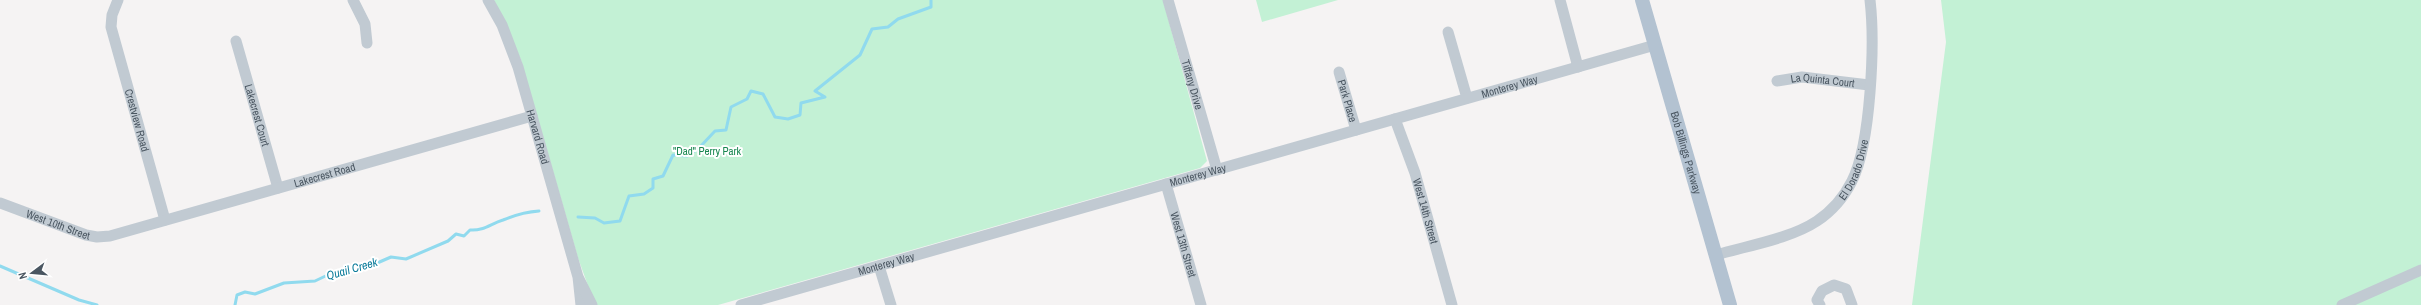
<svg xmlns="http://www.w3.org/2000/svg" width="2421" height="305" viewBox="0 0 2421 305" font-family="'Archivo Narrow',sans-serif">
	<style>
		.green { fill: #c3f1d5 }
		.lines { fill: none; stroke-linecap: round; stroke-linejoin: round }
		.stream { stroke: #90daee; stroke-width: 3 }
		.minor { stroke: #c1cad2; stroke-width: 11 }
		.major { stroke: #b3c2d1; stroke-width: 14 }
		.labels { text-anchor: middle; stroke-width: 4; stroke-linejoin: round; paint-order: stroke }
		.street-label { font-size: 11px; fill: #4a5661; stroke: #fff }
		.park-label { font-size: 11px; fill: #17864f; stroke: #fff }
		.water-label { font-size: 12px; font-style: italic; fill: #0c7c9b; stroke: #fff }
	</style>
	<rect width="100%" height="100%" fill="#f5f3f3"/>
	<g class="green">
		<path d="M 494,0 L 1163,0 L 1207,161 L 1200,168 L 718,305 L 595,305 L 578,258 L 521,60 Z"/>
		<path d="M 1256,0 L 1338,0 L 1262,22 Z"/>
		<path d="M 1941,0 L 2421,0 L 2421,305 L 1912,305 L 1946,42 Z"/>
	</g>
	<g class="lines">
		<g class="stream">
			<path d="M 578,217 L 595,218 L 604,223 L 620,221 L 629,196 L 644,194 L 653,188 L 653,179 L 663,176 L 673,155 L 687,156 L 699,148 L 715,131 L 726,130 L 731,107 L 747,99 L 751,91 L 763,94 L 775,117 L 788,119 L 800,115 L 801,103 L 825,97 L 815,91 L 860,55 L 872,29 L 888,27 L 898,19 L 931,7 L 931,0"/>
			<path d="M 0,266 L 79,300 L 97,305"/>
			<path d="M 235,305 L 237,295 L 245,292 L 255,294 L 284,283 L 315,281 L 334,272 L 368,267 L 391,257 L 406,259 L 448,241 L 456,234 L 464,236 L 470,230 C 484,231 490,224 503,220 C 515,215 526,212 539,211"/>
		</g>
		<g class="minor">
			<path id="s1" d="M 118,0 L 112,15 L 111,27 L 165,220"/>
			<path d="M 353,0 L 365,24 L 367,43"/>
			<path id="s2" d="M 488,0 L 502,25 L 518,67 L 578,277 L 581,305"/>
			<path id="s3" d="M 1168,0 L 1217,170"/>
			<path d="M 1560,0 L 1578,67"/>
			<path d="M 1448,32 L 1467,98"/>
			<path id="s4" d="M 236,41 L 278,188"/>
			<path id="s5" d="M 1339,72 L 1356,130"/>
			<path id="s6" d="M 1777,81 L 1802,77 L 1869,85"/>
			<path id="s7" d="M 1395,119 L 1415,173 L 1452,305"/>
			<path id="s8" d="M 1166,184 L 1201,305"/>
			<path id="s9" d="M 0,203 L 86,235 L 97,237 L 110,236 L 532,116"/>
			<path id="s10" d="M 1716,255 C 1746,246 1790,239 1817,221 C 1832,211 1844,197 1852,181 C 1871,143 1875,43 1870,0"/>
			<path d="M 879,266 L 891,305"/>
			<path d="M 579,279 L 592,305"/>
			<path id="s11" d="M 741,305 L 1655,45"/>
			<path d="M 1820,305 L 1817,300 L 1822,291 L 1834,285 L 1846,289 L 1852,305"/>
			<path d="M 2342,305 L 2421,270"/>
		</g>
		<path class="major" id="s12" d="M 1642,0 L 1730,305"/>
	</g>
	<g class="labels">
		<g class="street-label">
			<text dy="4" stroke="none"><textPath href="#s6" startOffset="46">La Quinta Court</textPath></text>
			<text dy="4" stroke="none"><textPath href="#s3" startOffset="88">Tiffany Drive</textPath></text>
			<text dy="4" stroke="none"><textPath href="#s11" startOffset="799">Monterey Way</textPath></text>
			<text dy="4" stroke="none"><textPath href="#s5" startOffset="30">Park Place</textPath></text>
			<text dy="4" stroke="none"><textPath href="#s4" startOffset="77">Lakecrest Court</textPath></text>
			<text dy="4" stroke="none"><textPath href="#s1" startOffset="125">Crestview Road</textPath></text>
			<text dy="4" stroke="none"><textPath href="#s2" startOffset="146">Harvard Road</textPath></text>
			<text dy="4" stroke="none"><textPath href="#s12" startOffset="159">Bob Billings Parkway</textPath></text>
			<text dy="4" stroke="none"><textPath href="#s10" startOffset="172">El Dorado Drive</textPath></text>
			<text dy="4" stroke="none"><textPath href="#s9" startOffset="339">Lakecrest Road</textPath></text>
			<text dy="4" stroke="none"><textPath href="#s11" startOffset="475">Monterey Way</textPath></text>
			<text dy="4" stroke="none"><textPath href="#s7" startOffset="97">West 14th Street</textPath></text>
			<text dy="4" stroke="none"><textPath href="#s9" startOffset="62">West 10th Street</textPath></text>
			<text dy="4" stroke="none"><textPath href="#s8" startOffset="63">West 13th Street</textPath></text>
			<text dy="4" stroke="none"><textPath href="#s11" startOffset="151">Monterey Way</textPath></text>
		</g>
		<g class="park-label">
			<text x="707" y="155">"Dad" Perry Park</text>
		</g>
		<g class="water-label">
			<text transform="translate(352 269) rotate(-16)" y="4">Quail Creek</text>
		</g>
	</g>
	<g transform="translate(32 273) rotate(254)" stroke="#ffffff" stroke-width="3" paint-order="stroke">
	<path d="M0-3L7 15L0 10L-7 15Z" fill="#4a5661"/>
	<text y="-6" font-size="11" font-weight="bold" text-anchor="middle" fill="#4a5661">N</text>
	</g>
</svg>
